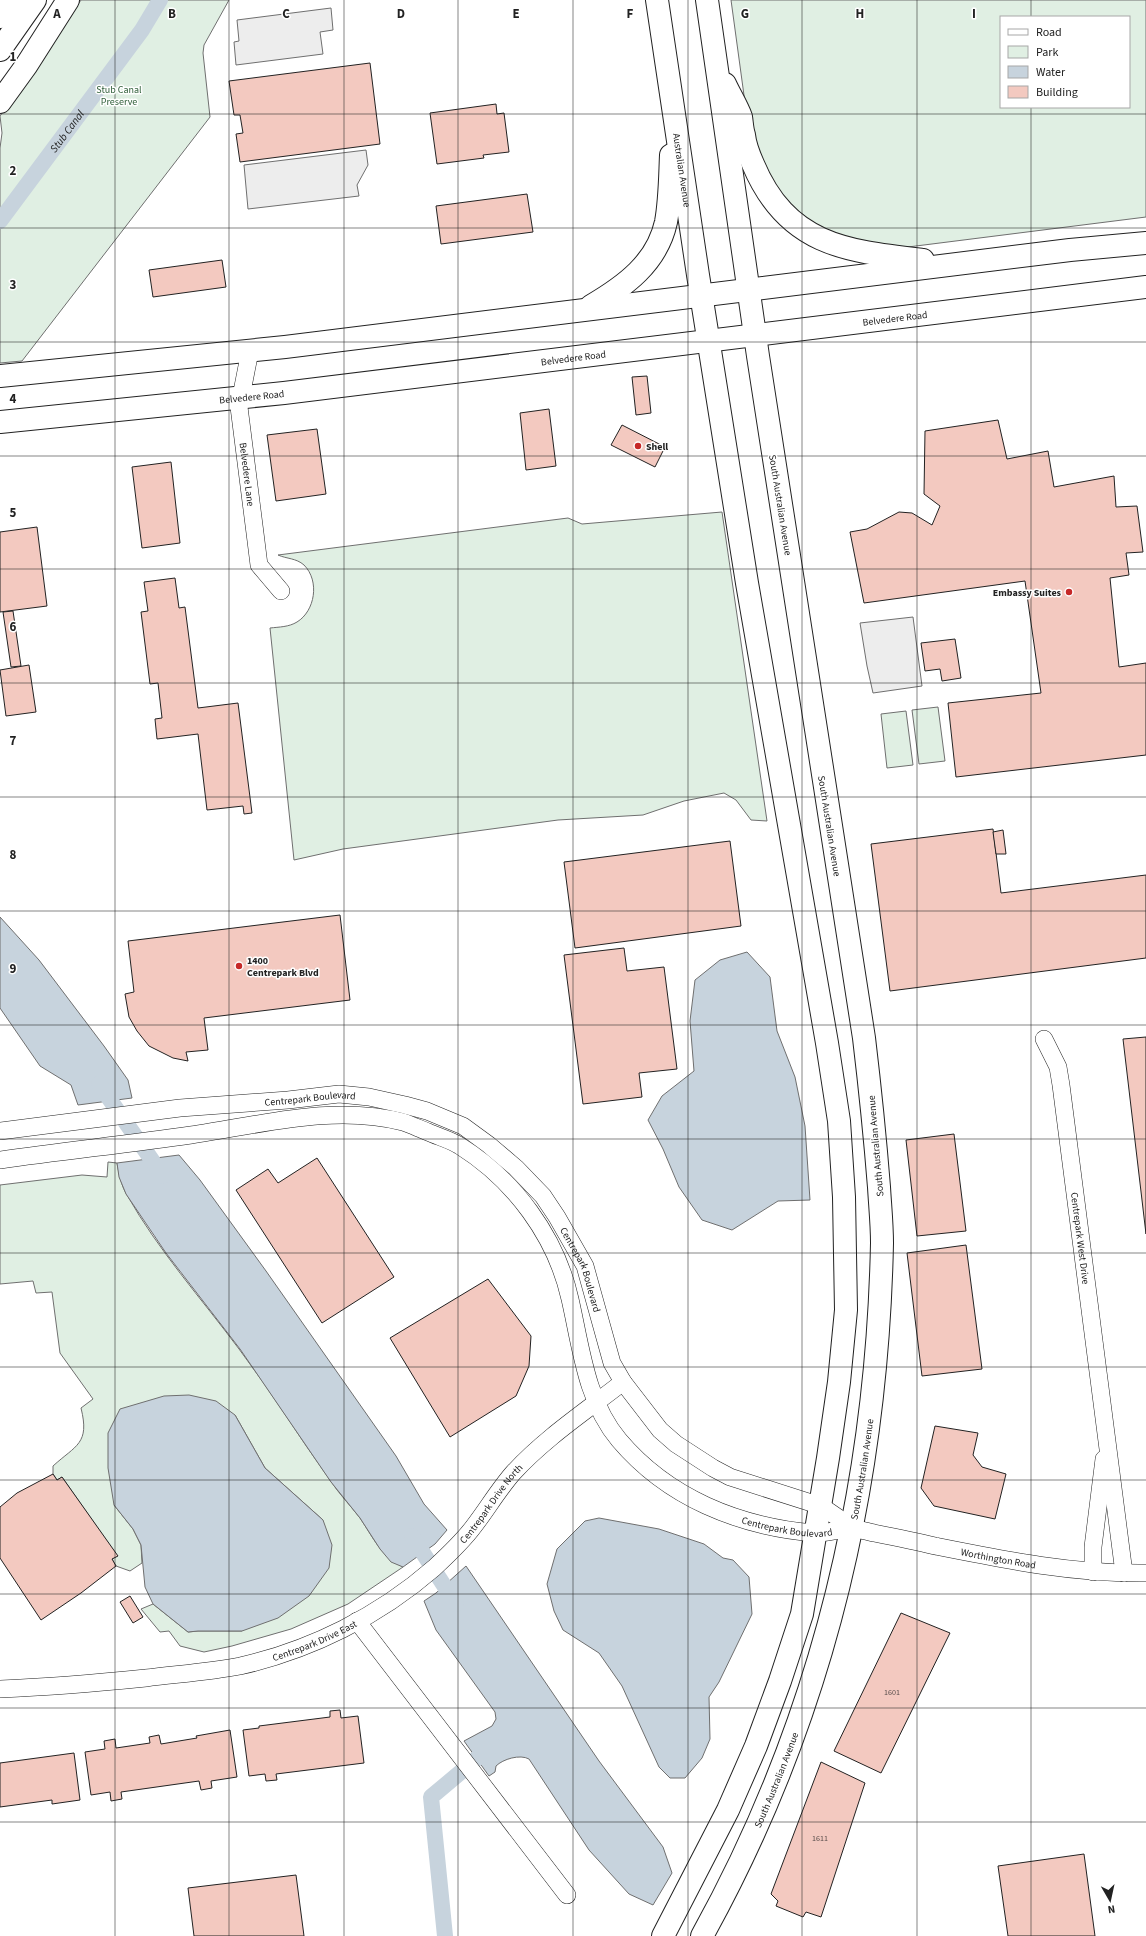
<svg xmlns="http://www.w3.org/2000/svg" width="1146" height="1936" viewBox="0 0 1146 1936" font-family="'Source Sans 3',sans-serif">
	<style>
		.green { fill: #e0efe3; stroke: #6f6f6f; fill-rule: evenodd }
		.parking { fill: #ededed; stroke: #6f6f6f }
		.water { fill: #c7d3dd; stroke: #6f6f6f }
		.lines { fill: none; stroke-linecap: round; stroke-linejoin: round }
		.canal { stroke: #c7d3dd; stroke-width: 16 }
		.building { fill: #f3c9c0; stroke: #222 }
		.minor-casing { stroke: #222; stroke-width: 18 }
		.major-casing { stroke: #222; stroke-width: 24 }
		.highway-casing { stroke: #222; stroke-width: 24 }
		.minor { stroke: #fff; stroke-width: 17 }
		.major { stroke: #fff; stroke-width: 22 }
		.highway { stroke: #fff; stroke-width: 22 }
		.grid { fill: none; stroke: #222; stroke-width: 1; stroke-opacity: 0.55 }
		.poi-dot { fill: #c62828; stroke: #fff; stroke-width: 1.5 }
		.labels { text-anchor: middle; stroke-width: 3; stroke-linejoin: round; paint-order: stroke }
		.number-label { font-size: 8px; fill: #564c4a }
		.park-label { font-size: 10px; fill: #2f5e38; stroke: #fff }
		.street-label { font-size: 10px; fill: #222; stroke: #fff }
		.poi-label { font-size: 10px; font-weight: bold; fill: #222; stroke: #fff; text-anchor: start }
		.water-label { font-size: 11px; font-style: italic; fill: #222; stroke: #fff }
		.grid-label { font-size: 13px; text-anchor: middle; font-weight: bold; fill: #222; stroke: #fff; stroke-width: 3; stroke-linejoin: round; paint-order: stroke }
	</style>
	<rect width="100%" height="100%" fill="#fff"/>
	<g class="green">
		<path d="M 81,0 L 229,0 L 204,45 L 203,53 L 210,117 L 22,361 L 0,363 L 0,148 L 2,133 L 0,116 Z"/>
		<path d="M 731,0 L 1146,0 L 1146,217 L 908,247 L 879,248 L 815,228 L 782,200 L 749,132 ZM 1001,17 L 1129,17 L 1129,107 L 1001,107 Z"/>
		<path d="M 722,512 L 767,821 L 751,820 L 736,800 L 724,793 L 684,801 L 643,815 L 558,820 L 343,849 L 294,860 L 270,628 C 279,627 289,627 297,622 C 315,611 320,581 304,565 C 296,558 287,559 278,555 L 568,518 L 582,524 Z"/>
		<path d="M 938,707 L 945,761 L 919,764 L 912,710 Z"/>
		<path d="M 906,711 L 913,765 L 887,768 L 881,714 Z"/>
		<path d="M 108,1162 L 117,1163 C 119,1174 121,1185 127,1195 C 158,1250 201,1298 239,1349 C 271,1391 299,1437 330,1480 C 339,1494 350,1505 360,1518 C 373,1537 381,1557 403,1567 L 348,1604 L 291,1629 L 232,1646 L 204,1652 L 180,1646 L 169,1631 L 160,1632 L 141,1609 L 153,1604 L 188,1632 L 198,1631 L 242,1631 L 323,1520 L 265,1468 L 235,1415 L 114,1505 L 133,1529 L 141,1545 L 142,1563 L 130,1571 L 116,1566 L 112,1559 L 117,1556 L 62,1477 L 57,1480 L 53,1474 L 53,1466 C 76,1445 90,1444 81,1408 L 93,1399 L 60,1353 L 52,1292 L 36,1293 L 33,1281 L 0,1284 L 0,1185 L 82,1175 L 107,1177 Z"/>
	</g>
	<g class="parking">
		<path d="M 331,8 L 333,30 L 320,32 L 323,54 L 236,65 L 234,42 L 239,41 L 237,20 Z"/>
		<path d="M 366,150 L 368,165 L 357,185 L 359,196 L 248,209 L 244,165 Z"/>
		<path d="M 913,617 L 922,686 L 873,693 L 867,666 L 860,623 Z"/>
	</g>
	<g class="water">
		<path d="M 0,917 L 39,960 L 104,1046 L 128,1080 L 132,1098 L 78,1105 L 71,1085 L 40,1066 L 0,1008 Z"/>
		<path d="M 747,952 L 770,977 L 777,1031 L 795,1077 L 805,1126 L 810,1200 L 778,1201 L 732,1230 L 702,1220 L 679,1187 L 663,1149 L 648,1120 L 662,1096 L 694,1071 L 690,1021 L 695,980 L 720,960 Z"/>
		<path d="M 179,1155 L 200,1180 L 266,1271 L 396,1456 L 424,1504 L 447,1530 L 435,1544 L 403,1567 L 391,1562 L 380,1549 L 360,1518 L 331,1482 L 240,1349 L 166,1253 L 126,1194 L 119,1177 L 117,1163 Z"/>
		<path d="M 189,1395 L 216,1401 L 235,1415 L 265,1468 L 323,1520 L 332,1545 L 329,1568 L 309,1596 L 278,1618 L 242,1631 L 198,1631 L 188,1632 L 153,1604 L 145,1587 L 141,1545 L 133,1529 L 114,1505 L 108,1468 L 108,1433 L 120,1409 L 164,1396 Z"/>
		<path d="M 599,1518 L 659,1529 L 704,1544 L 723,1558 L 733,1560 L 749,1577 L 752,1614 L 719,1682 L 709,1697 L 710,1739 L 702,1758 L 685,1778 L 670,1778 L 659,1767 L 622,1686 L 599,1653 L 563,1630 L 554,1611 L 547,1584 L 557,1549 L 585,1521 Z"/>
		<path d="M 466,1566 L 599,1761 L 663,1847 L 672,1873 L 653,1905 L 629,1894 L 589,1850 L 529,1759 C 520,1754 503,1759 496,1766 L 495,1772 L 489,1776 L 464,1741 L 492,1726 L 496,1719 L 495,1712 L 436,1630 L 424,1601 L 436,1593 Z"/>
	</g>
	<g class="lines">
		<g class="canal">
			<path id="s1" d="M 0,221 L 142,30 L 160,0"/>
			<path d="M 99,1084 L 163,1176"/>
			<path d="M 412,1536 L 456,1604"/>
			<path d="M 445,1936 L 431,1797 L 493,1745"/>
		</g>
	</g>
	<g class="building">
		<path d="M 370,63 L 380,144 L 240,162 L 236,134 L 243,133 L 240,115 L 234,115 L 229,81 Z"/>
		<path d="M 496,104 L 497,114 L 504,113 L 509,152 L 483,155 L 484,158 L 437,164 L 430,113 Z"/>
		<path d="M 527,194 L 533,232 L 441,244 L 436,206 Z"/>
		<path d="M 222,260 L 226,287 L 153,297 L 149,270 Z"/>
		<path d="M 647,376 L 651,413 L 636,415 L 632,377 Z"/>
		<path d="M 549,409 L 556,466 L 526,470 L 520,413 Z"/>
		<path d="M 998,420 L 1007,459 L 1048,451 L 1054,487 L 1114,476 L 1116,507 L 1137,506 L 1143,552 L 1126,553 L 1129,575 L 1110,578 L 1119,667 L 1146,663 L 1146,755 L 956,777 L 948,703 L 1041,693 L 1025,581 L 864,603 L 850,532 L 867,529 L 899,512 L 912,513 L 932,525 L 940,506 L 924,494 L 925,431 Z"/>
		<path d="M 622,425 L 665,447 L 655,467 L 611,445 Z"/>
		<path d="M 317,429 L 326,494 L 276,501 L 267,435 Z"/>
		<path d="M 171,462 L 180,543 L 142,548 L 132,467 Z"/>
		<path d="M 37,527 L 47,606 L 0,612 L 0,532 Z"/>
		<path d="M 175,578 L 179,608 L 185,607 L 198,708 L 238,703 L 252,813 L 244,814 L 243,806 L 207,810 L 198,734 L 157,739 L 155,719 L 162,718 L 158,683 L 150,684 L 141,612 L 148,611 L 144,582 Z"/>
		<path d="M 13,611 L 21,666 L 11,667 L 3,612 Z"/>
		<path d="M 955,639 L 961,678 L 942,681 L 940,669 L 925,671 L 921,643 Z"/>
		<path d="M 29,665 L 36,712 L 6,716 L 0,670 Z"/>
		<path d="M 993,829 L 1001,893 L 1146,875 L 1146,958 L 890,991 L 871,844 Z"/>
		<path d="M 1003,830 L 1006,854 L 996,854 L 993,832 Z"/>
		<path d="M 730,841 L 741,926 L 575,948 L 564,862 Z"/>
		<path d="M 340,915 L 350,1000 L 204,1018 L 208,1050 L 186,1052 L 188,1061 L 173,1058 L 149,1046 L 137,1031 L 129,1017 L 125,994 L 134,992 L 128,941 Z"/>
		<path d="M 624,948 L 627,971 L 664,967 L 677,1069 L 639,1073 L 642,1097 L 583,1104 L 564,955 Z"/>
		<path d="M 1146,1037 L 1146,1234 L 1123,1039 Z"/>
		<path d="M 954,1134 L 966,1231 L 917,1236 L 906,1140 Z"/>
		<path d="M 317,1158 L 394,1277 L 322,1323 L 236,1190 L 268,1169 L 278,1183 Z"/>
		<path d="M 966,1245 L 982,1369 L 922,1376 L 907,1253 Z"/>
		<path d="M 488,1279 L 531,1336 L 529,1366 L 516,1396 L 450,1437 L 390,1338 Z"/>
		<path d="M 935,1426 L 978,1433 L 973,1455 L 982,1467 L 1006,1474 L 995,1519 L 934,1506 L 921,1488 Z"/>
		<path d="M 53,1474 L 57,1480 L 62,1477 L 118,1556 L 112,1559 L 116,1566 L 81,1593 L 41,1620 L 0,1558 L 0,1507 L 17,1493 Z"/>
		<path d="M 130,1596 L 143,1617 L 133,1623 L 120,1602 Z"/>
		<path d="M 901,1613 L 950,1633 L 881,1773 L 834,1751 Z"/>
		<path d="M 340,1710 L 341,1718 L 358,1716 L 364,1763 L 276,1774 L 277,1780 L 266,1781 L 265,1774 L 249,1776 L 243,1730 L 259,1728 L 259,1726 L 330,1717 L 330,1711 Z"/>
		<path d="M 230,1730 L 237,1777 L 211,1781 L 212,1788 L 201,1790 L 199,1781 L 121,1792 L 122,1799 L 111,1801 L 110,1792 L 91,1795 L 85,1752 L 105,1749 L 104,1741 L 115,1739 L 116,1748 L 150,1743 L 149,1737 L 159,1735 L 161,1744 L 197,1738 L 196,1736 Z"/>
		<path d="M 74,1753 L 80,1800 L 52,1804 L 52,1800 L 0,1807 L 0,1763 Z"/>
		<path d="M 821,1762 L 865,1783 L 821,1917 L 806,1912 L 803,1917 L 776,1906 L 778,1901 L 771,1894 Z"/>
		<path d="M 1084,1854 L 1095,1936 L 1008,1936 L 998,1866 Z"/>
		<path d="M 296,1875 L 304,1936 L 194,1936 L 188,1888 Z"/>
	</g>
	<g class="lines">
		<g class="minor-casing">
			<g id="minor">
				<path id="s2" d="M 250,351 L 239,407 L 255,533 L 259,565 L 281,591"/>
				<path id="s3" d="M 1044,1039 L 1058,1067 L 1061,1085 L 1124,1573"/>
				<path id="s4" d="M 0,1131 L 180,1108 L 288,1100 L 339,1094 L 369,1097 L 405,1105 L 427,1111 L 463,1126 L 489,1145 L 516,1168 L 543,1196 L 557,1217 L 585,1266 L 612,1363 L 623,1382 L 660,1430 L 676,1444 L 713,1468 L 730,1477 L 821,1506 L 853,1528"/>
				<path id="s5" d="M 0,1160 C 64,1151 128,1144 191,1135 C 261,1125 333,1104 403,1122 C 412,1125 420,1129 428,1132 C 439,1137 451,1140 460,1146 C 514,1180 556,1236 570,1299 C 581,1347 586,1401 619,1440 C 668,1498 738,1526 813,1533 C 826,1534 840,1528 854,1529 C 860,1529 868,1532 874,1533 C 894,1537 914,1541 935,1546 C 1005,1560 1074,1574 1146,1573"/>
				<path d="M 1093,1572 L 1093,1547 L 1104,1459"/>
				<path d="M 357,1621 L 567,1895"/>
				<path id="s6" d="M 0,1689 C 49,1687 97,1683 146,1678 C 177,1674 209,1672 240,1666 C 311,1650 379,1616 434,1568 C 447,1556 463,1541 474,1526 C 487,1509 499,1489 513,1473 C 545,1438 586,1411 623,1382"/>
			</g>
		</g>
		<g class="major-casing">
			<g id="major">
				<path id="s7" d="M 657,0 L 698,275 L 747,583 L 827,1043 L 839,1121 L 844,1197 L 846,1310 L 839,1382 L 828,1458 L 802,1614 L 780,1681 L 756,1746 L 728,1810 L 663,1936"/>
				<path d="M 725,84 C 730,95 737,106 741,117 C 742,123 742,129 744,135 C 745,145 749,155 753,164 C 787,245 845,251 923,260"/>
				<path d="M 591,306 C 625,286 657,263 666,222 C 670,200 670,177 671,155"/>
				<path d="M 0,376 L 285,347 L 1070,250 L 1146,243"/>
				<path id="s8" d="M 0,422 L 284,393 L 1146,287"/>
				<path id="s9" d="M 702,1936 C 822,1720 877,1489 882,1243 C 882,1224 880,1205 879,1187 C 875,1137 870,1088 864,1038 L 758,356 L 707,0"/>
			</g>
		</g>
		<g class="highway-casing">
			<g id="highway">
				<path d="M 0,17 L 14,0"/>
				<path d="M 0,50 L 35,0"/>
				<path d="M 0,102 L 26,66 L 68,0"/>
			</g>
		</g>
		<use href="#minor" class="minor"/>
		<use href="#major" class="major"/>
		<use href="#highway" class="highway"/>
	</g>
	<path class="grid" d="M 115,0 L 115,1936M 229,0 L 229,1936M 344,0 L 344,1936M 458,0 L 458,1936M 573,0 L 573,1936M 688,0 L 688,1936M 802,0 L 802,1936M 917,0 L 917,1936M 1031,0 L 1031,17M 1031,107 L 1031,1936M 0,114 L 1146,114M 0,228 L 1146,228M 0,342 L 1146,342M 0,456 L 1146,456M 0,569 L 1146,569M 0,683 L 1146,683M 0,797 L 1146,797M 0,911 L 1146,911M 0,1025 L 1146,1025M 0,1139 L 1146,1139M 0,1253 L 1146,1253M 0,1367 L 1146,1367M 0,1480 L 1146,1480M 0,1594 L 1146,1594M 0,1708 L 1146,1708M 0,1822 L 1146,1822"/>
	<g class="poi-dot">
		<circle cx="638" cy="446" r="4"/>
		<circle cx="1069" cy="592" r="4"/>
		<circle cx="239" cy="966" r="4"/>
	</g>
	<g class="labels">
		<g class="number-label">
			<text x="892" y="1695">1601</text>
			<text x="820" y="1841">1611</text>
		</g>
		<g class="park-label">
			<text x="119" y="93">Stub Canal<tspan x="119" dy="12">Preserve</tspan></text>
		</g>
		<g class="street-label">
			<text dy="4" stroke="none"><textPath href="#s7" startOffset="172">Australian Avenue</textPath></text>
			<text dy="4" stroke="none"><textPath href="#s8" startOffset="901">Belvedere Road</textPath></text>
			<text dy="4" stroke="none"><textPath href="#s8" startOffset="577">Belvedere Road</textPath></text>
			<text dy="4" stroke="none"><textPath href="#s8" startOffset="253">Belvedere Road</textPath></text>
			<text dy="4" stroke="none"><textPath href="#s2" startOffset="125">Belvedere Lane</textPath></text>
			<text transform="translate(781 505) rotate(81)" y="4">South Australian Avenue</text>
			<text transform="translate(830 826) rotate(81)" y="4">South Australian Avenue</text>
			<text dy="4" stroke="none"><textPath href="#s4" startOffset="312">Centrepark Boulevard</textPath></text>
			<text transform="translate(875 1146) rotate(-95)" y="4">South Australian Avenue</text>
			<text dy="4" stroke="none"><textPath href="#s3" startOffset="204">Centrepark West Drive</textPath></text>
			<text dy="4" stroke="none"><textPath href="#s4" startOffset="660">Centrepark Boulevard</textPath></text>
			<text dy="4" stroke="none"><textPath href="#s9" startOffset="496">South Australian Avenue</textPath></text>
			<text dy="4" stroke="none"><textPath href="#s6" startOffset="547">Centrepark Drive North</textPath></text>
			<text dy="4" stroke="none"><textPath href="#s5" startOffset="1007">Centrepark Boulevard</textPath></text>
			<text dy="4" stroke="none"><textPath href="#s5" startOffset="1222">Worthington Road</textPath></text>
			<text dy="4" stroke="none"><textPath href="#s6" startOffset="320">Centrepark Drive East</textPath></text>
			<text dy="4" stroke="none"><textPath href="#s9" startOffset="173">South Australian Avenue</textPath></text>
		</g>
		<g class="poi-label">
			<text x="646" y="450">Shell</text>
			<text x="1061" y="596" text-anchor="end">Embassy Suites</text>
			<text x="247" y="964">1400<tspan x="247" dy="12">Centrepark Blvd</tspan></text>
		</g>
		<g class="water-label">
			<text dy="4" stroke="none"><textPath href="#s1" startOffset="112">Stub Canal</textPath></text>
		</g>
	</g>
	<g class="grid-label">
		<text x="57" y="18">A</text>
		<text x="172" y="18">B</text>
		<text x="286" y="18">C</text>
		<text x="401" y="18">D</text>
		<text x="516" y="18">E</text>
		<text x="630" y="18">F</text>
		<text x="745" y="18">G</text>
		<text x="860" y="18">H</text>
		<text x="974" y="18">I</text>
		<text x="13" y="61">1</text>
		<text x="13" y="175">2</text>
		<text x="13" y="289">3</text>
		<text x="13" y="403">4</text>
		<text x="13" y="517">5</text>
		<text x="13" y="631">6</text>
		<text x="13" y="745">7</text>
		<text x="13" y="859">8</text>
		<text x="13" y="973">9</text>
	</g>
	<rect x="1000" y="16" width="130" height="92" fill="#ffffff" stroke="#a7a7a7"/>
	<rect x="1008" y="29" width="20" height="6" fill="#ffffff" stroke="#a7a7a7"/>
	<text x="1036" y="36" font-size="12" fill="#222222">Road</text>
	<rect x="1008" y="46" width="20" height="12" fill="#e0efe3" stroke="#a7a7a7"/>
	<text x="1036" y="56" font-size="12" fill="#222222">Park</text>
	<rect x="1008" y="66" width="20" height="12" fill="#c7d3dd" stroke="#a7a7a7"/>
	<text x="1036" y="76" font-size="12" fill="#222222">Water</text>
	<rect x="1008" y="86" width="20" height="12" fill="#f3c9c0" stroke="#a7a7a7"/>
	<text x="1036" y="96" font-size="12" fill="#222222">Building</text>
	<g transform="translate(1110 1900) rotate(171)" stroke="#ffffff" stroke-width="3" paint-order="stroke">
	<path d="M0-3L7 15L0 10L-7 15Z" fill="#222222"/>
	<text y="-6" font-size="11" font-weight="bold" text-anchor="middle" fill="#222222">N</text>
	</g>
</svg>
